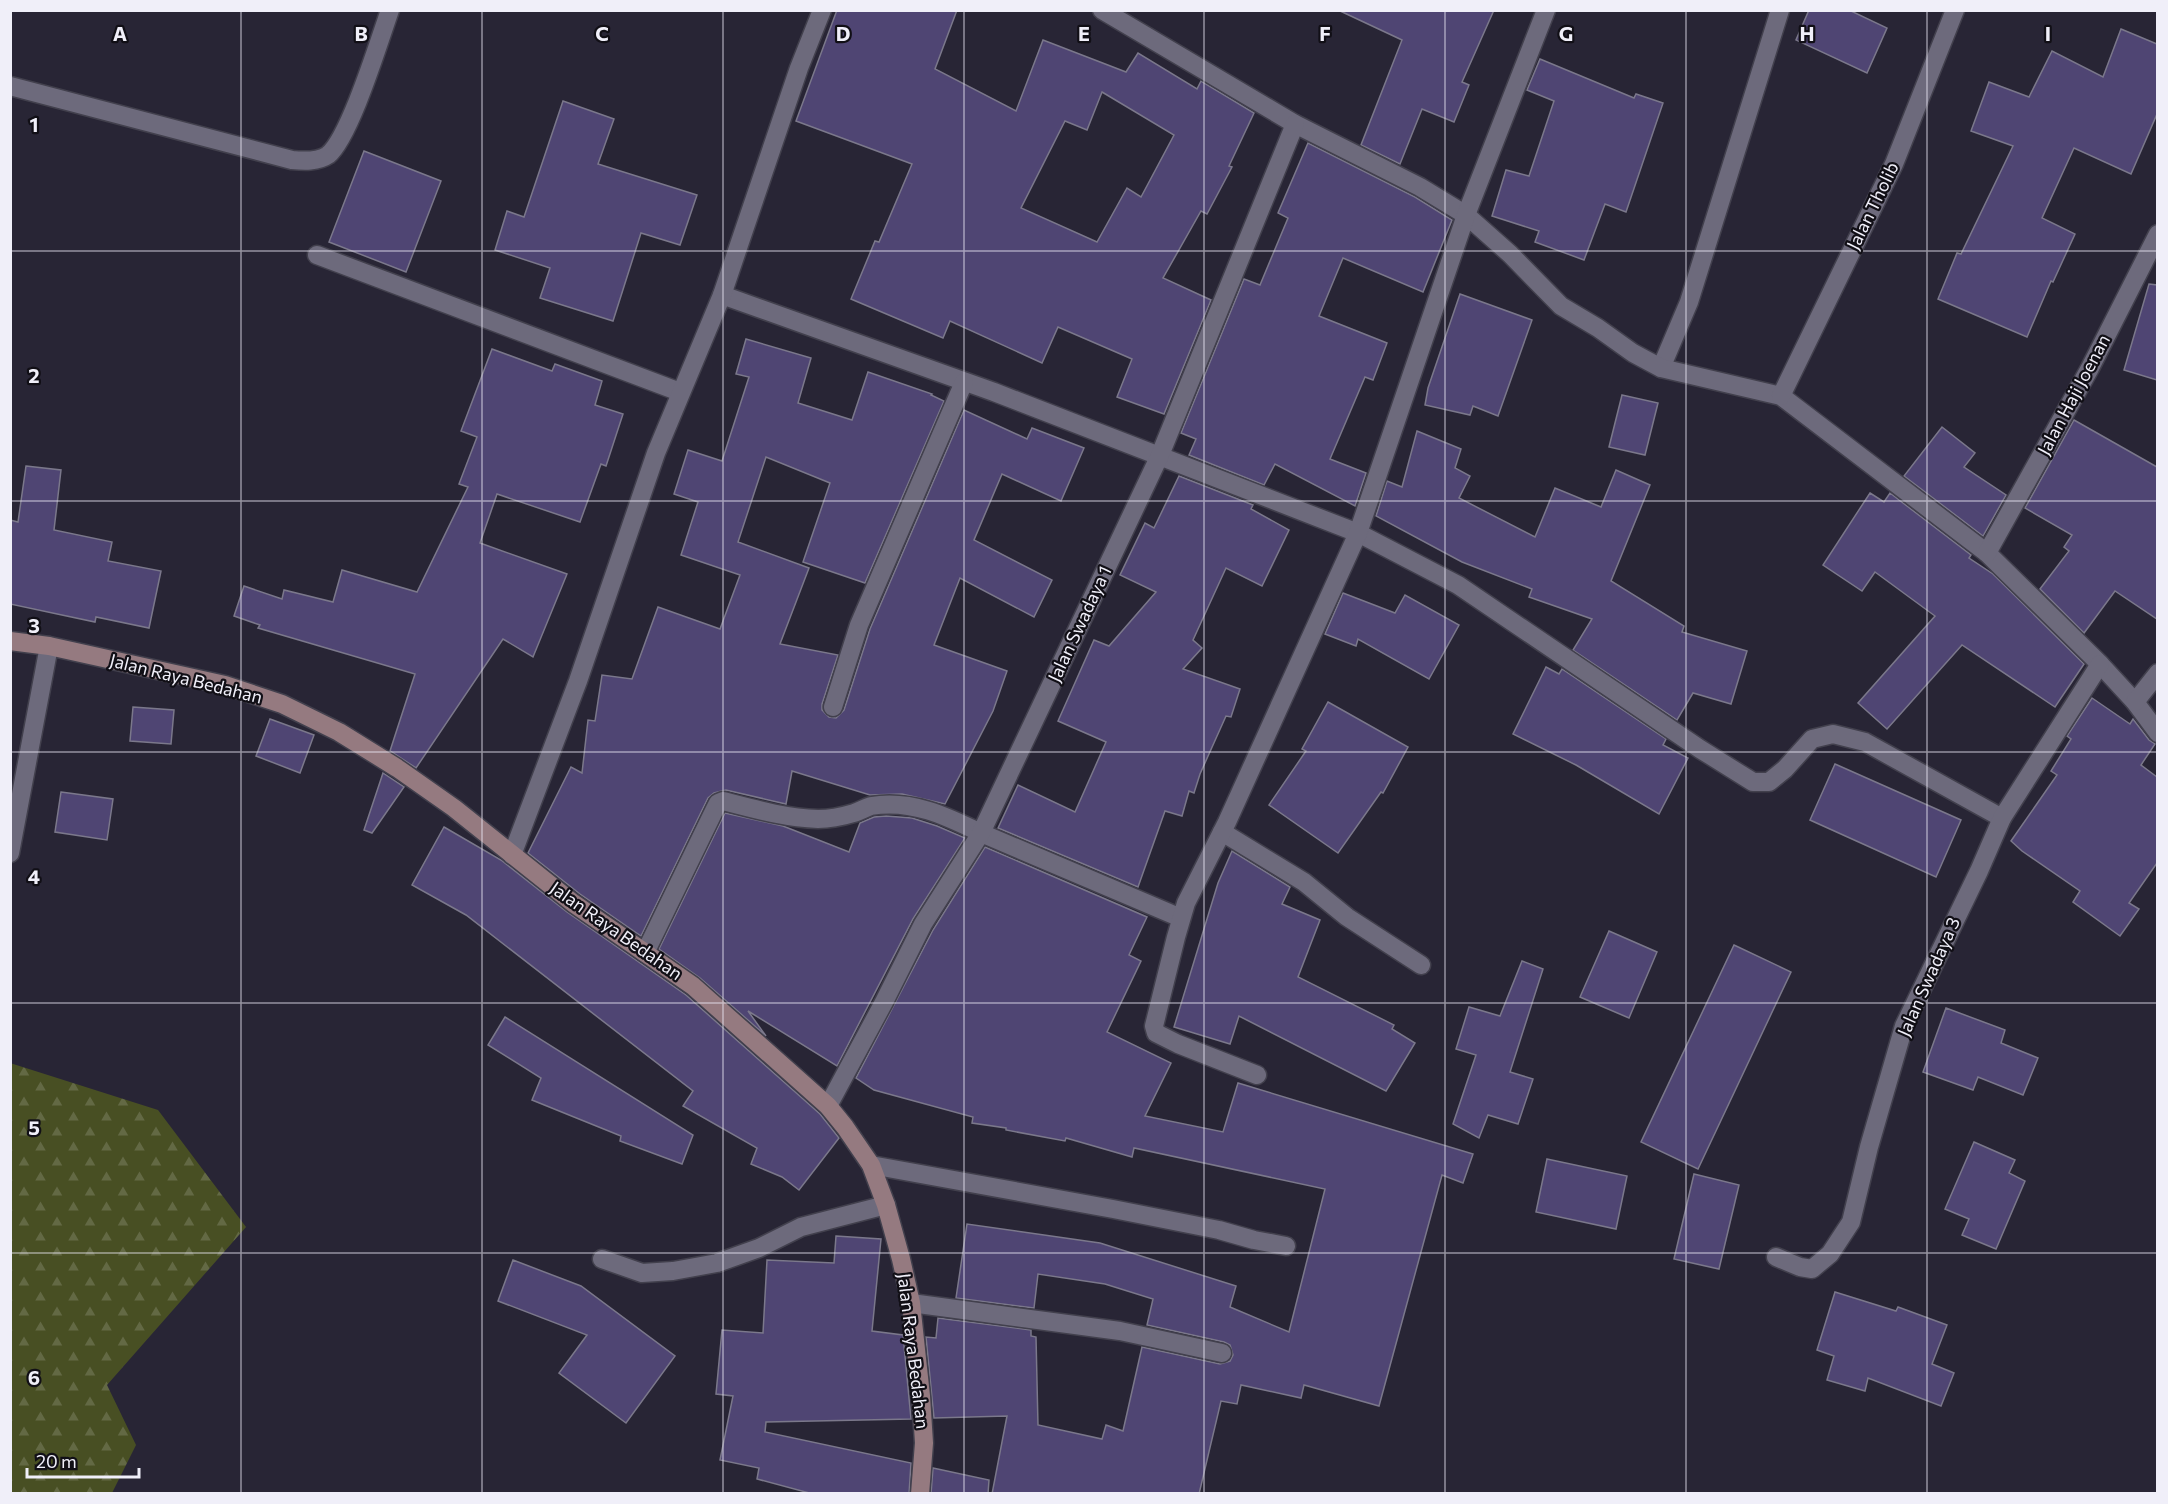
<svg xmlns="http://www.w3.org/2000/svg" width="2168" height="1504" viewBox="0 0 2168 1504" font-family="Commissioner,sans-serif">
	<style>
		.forest { fill: url(#forest-firs) }
		.building { fill: #4f4573; stroke: #7b788b; stroke-width: 1.5; fill-rule: evenodd }
		.lines { fill: none; stroke-linecap: round; stroke-linejoin: round }
		.lane-casing { stroke: #42404d; stroke-width: 21 }
		.street-casing { stroke: #42404d; stroke-width: 21 }
		.secondary-casing { stroke: #42404d; stroke-width: 21 }
		.lane { stroke: #6d6a7c; stroke-width: 18 }
		.street { stroke: #6d6a7c; stroke-width: 18 }
		.secondary { stroke: #957a80; stroke-width: 18 }
		.grid { fill: none; stroke: #f0eff9; stroke-width: 1.5; stroke-opacity: 0.55 }
		.labels { text-anchor: middle; stroke-width: 4.5; stroke-linejoin: round; paint-order: stroke }
		.street-label { font-size: 18px; fill: #f0eff9; stroke: #110f16 }
		.grid-label { font-size: 20px; text-anchor: middle; font-weight: bold; fill: #f0eff9; stroke: #110f16; stroke-width: 4.5; stroke-linejoin: round; paint-order: stroke }
	</style>
	<defs>
		<pattern id="forest-firs" width="22" height="20" patternUnits="userSpaceOnUse" patternTransform="scale(1.5)"><rect width="22" height="20" fill="#484f23"/><path d="M5 1l3.5 6h-7zM16 11l3.5 6h-7z" fill="#636944"/></pattern>
	</defs>
	<rect width="100%" height="100%" fill="#282535"/>
	<path class="forest" d="M 10,1063 L 158,1110 L 246,1227 L 107,1385 L 136,1445 L 112,1493 L 11,1493 Z"/>
	<g class="building">
		<path d="M 837,10 L 957,10 L 935,69 L 1016,111 L 1043,40 L 1126,72 L 1138,53 L 1197,89 L 1201,81 L 1254,113 L 1229,166 L 1232,167 L 1207,214 L 1201,211 L 1163,278 L 1211,300 L 1164,414 L 1117,397 L 1132,359 L 1058,327 L 1042,363 L 950,321 L 943,338 L 851,299 L 875,241 L 879,242 L 912,164 L 796,121 ZM 1102,92 L 1174,135 L 1141,197 L 1127,188 L 1097,242 L 1021,208 L 1065,121 L 1087,130 Z"/>
		<path d="M 1338,10 L 1494,10 L 1462,82 L 1469,85 L 1454,122 L 1422,109 L 1400,164 L 1361,145 L 1402,40 Z"/>
		<path d="M 1809,10 L 1849,10 L 1887,28 L 1867,73 L 1796,40 Z"/>
		<path d="M 2121,29 L 2157,44 L 2157,114 L 2131,174 L 2074,148 L 2042,218 L 2075,234 L 2053,282 L 2051,281 L 2027,337 L 1938,299 L 1957,253 L 1961,254 L 2013,146 L 1971,131 L 1989,82 L 2029,97 L 2052,51 L 2103,77 Z"/>
		<path d="M 1540,59 L 1634,98 L 1636,94 L 1663,103 L 1626,212 L 1605,204 L 1584,260 L 1535,242 L 1539,231 L 1492,216 L 1506,170 L 1529,176 L 1554,101 L 1527,90 Z"/>
		<path d="M 563,101 L 614,119 L 598,164 L 697,195 L 680,245 L 641,233 L 613,321 L 540,298 L 550,268 L 495,250 L 507,211 L 524,217 Z"/>
		<path d="M 1308,143 L 1415,197 L 1452,220 L 1423,292 L 1343,258 L 1319,316 L 1387,343 L 1373,380 L 1365,377 L 1330,459 L 1366,473 L 1355,506 L 1275,464 L 1264,485 L 1189,455 L 1196,439 L 1181,433 L 1244,279 L 1260,285 L 1288,218 L 1278,213 Z"/>
		<path d="M 364,151 L 441,181 L 406,272 L 329,242 Z"/>
		<path d="M 2149,284 L 2157,285 L 2157,380 L 2124,370 Z"/>
		<path d="M 1460,294 L 1532,320 L 1498,416 L 1473,406 L 1470,415 L 1425,405 L 1428,388 Z"/>
		<path d="M 746,339 L 811,358 L 798,403 L 852,420 L 868,372 L 932,394 L 931,395 L 944,401 L 865,583 L 803,562 L 830,483 L 766,457 L 738,542 L 809,568 L 780,644 L 838,655 L 822,704 L 822,710 L 829,717 L 836,718 L 844,710 L 870,629 L 964,410 L 1027,439 L 1032,428 L 1084,448 L 1061,501 L 1002,474 L 974,540 L 1052,580 L 1034,617 L 960,578 L 934,645 L 1007,671 L 993,711 L 945,804 L 902,794 L 870,795 L 792,771 L 786,804 L 726,790 L 714,793 L 708,798 L 641,936 L 580,894 L 528,853 L 571,767 L 582,773 L 588,720 L 595,721 L 602,675 L 632,679 L 658,607 L 720,629 L 740,575 L 681,555 L 698,502 L 674,494 L 688,450 L 722,461 L 749,377 L 736,374 Z"/>
		<path d="M 492,349 L 552,371 L 555,364 L 602,381 L 595,405 L 623,414 L 606,466 L 601,464 L 580,522 L 497,494 L 480,543 L 567,574 L 533,657 L 503,639 L 416,768 L 390,751 L 415,674 L 258,628 L 260,625 L 234,616 L 244,586 L 282,599 L 284,590 L 333,602 L 342,570 L 417,592 L 468,487 L 459,484 L 477,437 L 461,431 Z"/>
		<path d="M 1622,395 L 1658,403 L 1645,455 L 1609,447 Z"/>
		<path d="M 2074,420 L 2157,467 L 2157,619 L 2115,591 L 2084,633 L 2040,589 L 2069,551 L 2064,547 L 2072,535 L 2025,508 Z"/>
		<path d="M 1942,427 L 1975,453 L 1964,467 L 2006,495 L 1983,536 L 1904,476 Z"/>
		<path d="M 1417,431 L 1461,449 L 1455,468 L 1470,476 L 1459,498 L 1535,537 L 1555,488 L 1601,507 L 1616,470 L 1650,485 L 1611,581 L 1684,626 L 1682,632 L 1747,651 L 1731,704 L 1693,693 L 1677,720 L 1573,650 L 1592,619 L 1529,597 L 1532,589 L 1462,562 L 1376,516 L 1387,481 L 1402,487 Z"/>
		<path d="M 26,466 L 61,470 L 54,530 L 112,542 L 108,561 L 161,571 L 149,628 L 96,617 L 95,622 L 10,604 L 10,520 L 18,522 Z"/>
		<path d="M 1179,476 L 1253,505 L 1251,509 L 1289,530 L 1262,586 L 1226,568 L 1193,640 L 1202,648 L 1183,669 L 1240,689 L 1231,717 L 1226,716 L 1200,774 L 1194,793 L 1189,791 L 1182,816 L 1165,811 L 1138,887 L 998,828 L 1018,785 L 1075,812 L 1106,742 L 1058,721 L 1094,640 L 1109,646 L 1156,592 L 1120,575 L 1145,523 L 1154,528 Z"/>
		<path d="M 1870,493 L 1884,502 L 1890,493 L 1971,555 L 1969,558 L 1993,574 L 2084,664 L 2055,707 L 1962,645 L 1887,729 L 1858,703 L 1935,616 L 1875,572 L 1862,591 L 1823,565 Z"/>
		<path d="M 1343,593 L 1395,613 L 1405,595 L 1459,625 L 1429,679 L 1358,639 L 1356,646 L 1325,634 Z"/>
		<path d="M 1546,667 L 1559,674 L 1562,669 L 1666,739 L 1663,745 L 1688,758 L 1659,814 L 1576,765 L 1513,734 Z"/>
		<path d="M 2092,698 L 2130,724 L 2133,719 L 2149,740 L 2155,744 L 2141,765 L 2157,777 L 2157,863 L 2129,903 L 2139,909 L 2120,936 L 2073,902 L 2080,891 L 2022,851 L 2011,841 L 2057,775 L 2051,771 L 2071,739 L 2067,736 Z"/>
		<path d="M 1328,702 L 1408,747 L 1383,793 L 1381,792 L 1338,853 L 1269,805 L 1306,751 L 1302,749 Z"/>
		<path d="M 133,707 L 174,710 L 171,744 L 130,741 Z"/>
		<path d="M 270,719 L 314,735 L 300,773 L 256,756 Z"/>
		<path d="M 1835,764 L 1961,820 L 1936,877 L 1810,820 Z"/>
		<path d="M 383,773 L 404,787 L 372,833 L 364,830 Z"/>
		<path d="M 61,792 L 113,799 L 107,840 L 55,832 Z"/>
		<path d="M 725,813 L 783,826 L 849,852 L 860,823 L 874,817 L 886,816 L 912,818 L 937,826 L 965,838 L 913,919 L 837,1066 L 748,1011 L 766,1036 L 700,978 L 659,949 Z"/>
		<path d="M 444,827 L 501,860 L 567,912 L 686,995 L 820,1114 L 839,1138 L 799,1190 L 782,1177 L 751,1164 L 757,1148 L 683,1106 L 693,1091 L 466,915 L 412,885 Z"/>
		<path d="M 985,847 L 1147,917 L 1129,955 L 1141,961 L 1107,1032 L 1171,1063 L 1145,1116 L 1223,1132 L 1238,1083 L 1473,1154 L 1463,1183 L 1442,1175 L 1379,1406 L 1304,1385 L 1301,1398 L 1241,1385 L 1237,1404 L 1221,1401 L 1199,1494 L 992,1494 L 1007,1416 L 934,1418 L 926,1337 L 936,1338 L 938,1318 L 1031,1330 L 1031,1336 L 1036,1337 L 1038,1425 L 1102,1439 L 1106,1425 L 1123,1431 L 1142,1347 L 1220,1364 L 1230,1361 L 1233,1355 L 1230,1345 L 1224,1342 L 1147,1325 L 1153,1299 L 1105,1284 L 1038,1274 L 1034,1308 L 956,1298 L 967,1224 L 1100,1243 L 1236,1286 L 1230,1307 L 1289,1332 L 1325,1189 L 1134,1148 L 1132,1157 L 1066,1138 L 1065,1141 L 1006,1130 L 1006,1128 L 972,1123 L 973,1117 L 874,1090 L 856,1078 L 933,930 Z"/>
		<path d="M 1232,851 L 1290,887 L 1282,904 L 1320,920 L 1298,977 L 1394,1025 L 1392,1029 L 1415,1043 L 1386,1091 L 1239,1016 L 1230,1044 L 1174,1027 L 1218,883 Z"/>
		<path d="M 1609,931 L 1657,952 L 1629,1018 L 1580,997 Z"/>
		<path d="M 1734,945 L 1791,972 L 1698,1169 L 1641,1142 Z"/>
		<path d="M 1522,961 L 1543,969 L 1510,1072 L 1533,1079 L 1518,1124 L 1488,1115 L 1479,1138 L 1453,1124 L 1476,1055 L 1456,1049 L 1469,1007 L 1500,1016 Z"/>
		<path d="M 1946,1008 L 2005,1030 L 2001,1043 L 2038,1058 L 2023,1095 L 1978,1077 L 1973,1090 L 1923,1072 Z"/>
		<path d="M 505,1017 L 693,1135 L 682,1164 L 620,1141 L 621,1136 L 532,1100 L 541,1078 L 488,1045 Z"/>
		<path d="M 1974,1142 L 2015,1160 L 2009,1173 L 2025,1181 L 1996,1249 L 1962,1235 L 1969,1219 L 1945,1209 Z"/>
		<path d="M 1547,1159 L 1627,1176 L 1616,1229 L 1536,1212 Z"/>
		<path d="M 1694,1174 L 1739,1185 L 1719,1269 L 1674,1259 Z"/>
		<path d="M 836,1236 L 881,1239 L 872,1331 L 903,1335 L 911,1419 L 766,1422 L 765,1432 L 911,1463 L 909,1494 L 813,1494 L 757,1479 L 759,1468 L 720,1460 L 733,1396 L 716,1394 L 722,1330 L 763,1333 L 767,1260 L 834,1263 Z"/>
		<path d="M 513,1260 L 581,1286 L 675,1356 L 626,1423 L 559,1373 L 587,1335 L 498,1301 Z"/>
		<path d="M 1835,1292 L 1896,1311 L 1898,1307 L 1947,1325 L 1932,1364 L 1954,1373 L 1941,1406 L 1868,1378 L 1865,1391 L 1827,1380 L 1834,1356 L 1817,1350 Z"/>
		<path d="M 933,1468 L 989,1480 L 988,1494 L 931,1494 Z"/>
	</g>
	<g class="lines">
		<g class="lane-casing">
			<path id="lane" d="M 1661,368 L 1689,302 L 1780,10"/>
		</g>
		<g class="street-casing">
			<g id="street">
				<path d="M 1102,10 L 1295,124 L 1420,187 L 1466,215 L 1510,254 L 1561,306 L 1598,328 L 1633,353 L 1661,368 L 1781,396 L 1987,553 L 2100,664 L 2135,702 L 2158,733"/>
				<path d="M 10,86 L 292,160 C 303,161 318,162 328,155 C 350,137 379,41 390,10"/>
				<path d="M 317,255 L 680,392"/>
				<path d="M 722,295 L 994,392 L 1358,533 L 1458,585 L 1700,749 L 1753,782 L 1769,782 L 1785,769 L 1812,739 L 1833,734 L 1865,742 L 2002,818"/>
				<path d="M 1781,396 L 1894,164 L 1955,10"/>
				<path d="M 1987,553 L 2090,368 L 2158,234"/>
				<path d="M 2135,702 L 2158,673"/>
				<path d="M 833,707 L 859,625 L 964,382"/>
				<path d="M 1222,832 L 1304,882 L 1347,917 L 1421,965"/>
				<path d="M 10,853 L 49,646"/>
				<path d="M 512,855 L 578,681 L 656,453 L 722,295 L 799,68 L 822,10"/>
				<path d="M 645,953 L 714,811 L 718,803 L 723,801 C 754,809 786,818 818,819 C 829,819 844,816 854,813 C 860,811 865,808 871,806 C 911,799 946,816 981,833 L 1181,918"/>
				<path d="M 1257,1075 L 1178,1044 L 1156,1033 L 1154,1026 L 1176,937 L 1186,903 L 1227,822 L 1358,533 L 1466,215 L 1546,10"/>
				<path d="M 828,1106 L 884,1002 L 923,924 L 981,833 L 1160,455 L 1295,124"/>
				<path d="M 871,1165 L 1113,1209 L 1219,1230 L 1254,1240 L 1286,1246"/>
				<path d="M 1776,1257 L 1800,1267 L 1812,1269 L 1830,1254 L 1851,1222 L 1869,1147 L 1904,1026 L 1979,871 L 2002,818 L 2100,664"/>
				<path d="M 602,1259 L 642,1273 L 673,1271 L 717,1263 L 759,1248 L 801,1227 L 886,1205"/>
				<path d="M 911,1303 L 1120,1331 L 1222,1353"/>
			</g>
		</g>
		<g class="secondary-casing">
			<path id="secondary" d="M 10,641 L 49,646 L 225,685 L 282,704 L 339,732 L 397,768 L 454,808 L 573,903 L 693,986 L 828,1106 L 845,1127 L 871,1165 L 886,1205 L 901,1259 L 911,1303 L 921,1396 L 924,1443 L 920,1494"/>
		</g>
		<use href="#lane" class="lane"/>
		<use href="#street" class="street"/>
		<use href="#secondary" class="secondary"/>
	</g>
	<path class="grid" d="M 241,10 L 241,1494M 482,10 L 482,1494M 723,10 L 723,1494M 964,10 L 964,1494M 1204,10 L 1204,1494M 1445,10 L 1445,1494M 1686,10 L 1686,1494M 1927,10 L 1927,1494M 10,251 L 2158,251M 10,501 L 2158,501M 10,752 L 2158,752M 10,1003 L 2158,1003M 10,1253 L 2158,1253"/>
	<g class="labels">
		<g class="street-label">
			<text transform="translate(1873 206) rotate(-64)" y="6">Jalan Tholib</text>
			<text transform="translate(2074 395) rotate(-62)" y="6">Jalan Haji Joenan</text>
			<text transform="translate(1080 624) rotate(-65)" y="6">Jalan Swadaya 1</text>
			<text transform="translate(186 679) rotate(14)" y="6">Jalan Raya Bedahan</text>
			<text transform="translate(616 931) rotate(35)" y="6">Jalan Raya Bedahan</text>
			<text transform="translate(1929 977) rotate(-66)" y="6">Jalan Swadaya 3</text>
			<text transform="translate(913 1351) rotate(83)" y="6">Jalan Raya Bedahan</text>
		</g>
	</g>
	<g class="grid-label">
		<text x="120" y="41">A</text>
		<text x="361" y="41">B</text>
		<text x="602" y="41">C</text>
		<text x="843" y="41">D</text>
		<text x="1084" y="41">E</text>
		<text x="1325" y="41">F</text>
		<text x="1566" y="41">G</text>
		<text x="1807" y="41">H</text>
		<text x="2048" y="41">I</text>
		<text x="34" y="132">1</text>
		<text x="34" y="383">2</text>
		<text x="34" y="633">3</text>
		<text x="34" y="884">4</text>
		<text x="34" y="1135">5</text>
		<text x="34" y="1385">6</text>
	</g>
	<rect width="2168" height="1504" fill="none" stroke="#f0eff9" stroke-width="24"/>
	<path d="M27 1468v9h112v-9" fill="none" stroke="#f0eff9" stroke-width="3"/>
	<text x="36" y="1468" font-size="18" fill="#f0eff9" stroke="#110f16" stroke-width="4.5" paint-order="stroke">20 m</text>
</svg>
